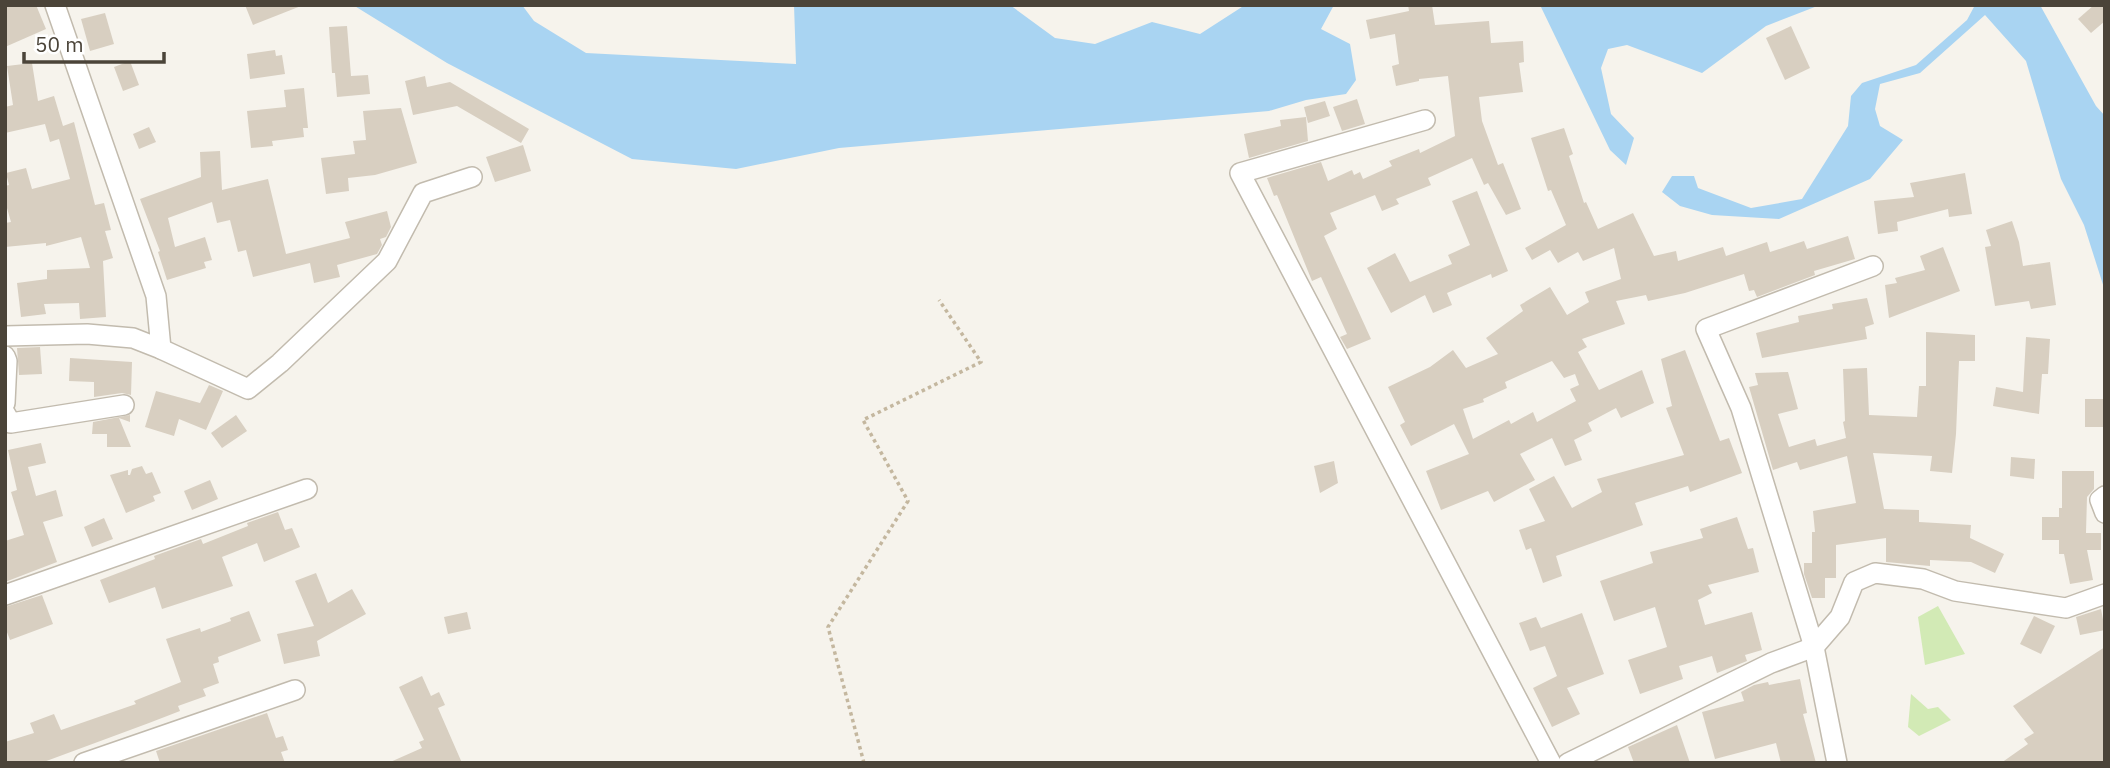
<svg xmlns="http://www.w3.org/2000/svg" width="2110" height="768" viewBox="0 0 2110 768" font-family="'IBM Plex Sans',sans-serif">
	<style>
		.green { fill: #d2eab5 }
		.water { fill: #a9d4f2 }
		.building { fill: #d8cfc1; fill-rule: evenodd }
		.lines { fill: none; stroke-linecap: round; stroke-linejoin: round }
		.minor-casing { stroke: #c2bbae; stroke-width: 22 }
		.path { stroke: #c4b79f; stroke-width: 3.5; stroke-dasharray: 3.5 3.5; stroke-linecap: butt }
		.minor { stroke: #fff; stroke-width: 19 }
	</style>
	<rect width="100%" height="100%" fill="#f6f3ec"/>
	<g class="green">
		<path d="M 1938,606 L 1965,654 L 1925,665 L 1918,617 Z"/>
		<path d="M 1911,694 L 1928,709 L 1938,707 L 1951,720 L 1919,736 L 1908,727 Z"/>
	</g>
	<g class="water">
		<path d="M 353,5 L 522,5 L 534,21 L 586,53 L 796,64 L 794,5 L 1010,5 L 1055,38 L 1095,44 L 1152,22 L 1200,34 L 1245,5 L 1334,5 L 1321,29 L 1350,44 L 1356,80 L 1346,94 L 1306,100 L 1269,111 L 839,148 L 736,169 L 632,159 L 447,63 Z"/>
		<path d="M 1540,5 L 1820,5 L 1766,26 L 1702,73 L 1627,45 L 1608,49 L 1601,68 L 1611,114 L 1634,138 L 1626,165 L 1610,150 Z"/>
		<path d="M 1975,5 L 2040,5 L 2096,106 L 2105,116 L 2105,291 L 2084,225 L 2061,179 L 2026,61 L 1985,15 L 1920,73 L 1880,84 L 1875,109 L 1880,126 L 1903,140 L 1870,179 L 1779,219 L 1712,215 L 1680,206 L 1662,192 L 1672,176 L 1694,176 L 1698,188 L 1751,208 L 1802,199 L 1848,126 L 1851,96 L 1862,83 L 1916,65 L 1967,20 Z"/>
	</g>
	<g class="building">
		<path d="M 5,5 L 36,5 L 46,29 L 5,47 Z"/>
		<path d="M 245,5 L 301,5 L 301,6 L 253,25 Z"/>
		<path d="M 1408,5 L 1432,5 L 1435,25 L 1489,21 L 1491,43 L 1523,41 L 1524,62 L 1519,63 L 1523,92 L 1479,97 L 1482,121 L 1498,165 L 1503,163 L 1521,209 L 1506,215 L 1488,183 L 1484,185 L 1472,158 L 1428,178 L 1431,185 L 1396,199 L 1399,204 L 1382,211 L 1375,195 L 1330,213 L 1337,229 L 1324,236 L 1371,339 L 1347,349 L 1340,337 L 1347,334 L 1321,277 L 1312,281 L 1277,195 L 1274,196 L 1267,178 L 1321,162 L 1328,181 L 1352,170 L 1354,175 L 1360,172 L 1363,179 L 1392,166 L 1389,161 L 1419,149 L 1420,153 L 1455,136 L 1448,76 L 1419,79 L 1419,81 L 1396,86 L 1392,66 L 1399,64 L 1395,34 L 1370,39 L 1366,20 L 1409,11 Z"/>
		<path d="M 2094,5 L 2105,5 L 2105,21 L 2091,33 L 2078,19 Z"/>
		<path d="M 105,13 L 114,44 L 90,51 L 81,19 Z"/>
		<path d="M 347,26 L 351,76 L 368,75 L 370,94 L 337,97 L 335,73 L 332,73 L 329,27 Z"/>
		<path d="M 1791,26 L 1810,68 L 1785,80 L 1766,38 Z"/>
		<path d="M 275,50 L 276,56 L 282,55 L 285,74 L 250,79 L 247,54 Z"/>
		<path d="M 130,61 L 139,85 L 123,91 L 114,67 Z"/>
		<path d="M 32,63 L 38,101 L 54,96 L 63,126 L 74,122 L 95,205 L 104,203 L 111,230 L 105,231 L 113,258 L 103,261 L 106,317 L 80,319 L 79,303 L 44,304 L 46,314 L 21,317 L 17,283 L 47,279 L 47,270 L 90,268 L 81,237 L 46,246 L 46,243 L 5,247 L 5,223 L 11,222 L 5,201 L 5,186 L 9,185 L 6,173 L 26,168 L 32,189 L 70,179 L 59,139 L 50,142 L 45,124 L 5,133 L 5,107 L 13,105 L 7,66 Z"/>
		<path d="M 425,76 L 427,87 L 450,82 L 529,129 L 521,143 L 457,106 L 413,115 L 405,81 Z"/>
		<path d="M 304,88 L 308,128 L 303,128 L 304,137 L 272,141 L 273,146 L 251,148 L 247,111 L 286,107 L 284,90 Z"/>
		<path d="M 1357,99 L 1365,124 L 1342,131 L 1333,107 Z"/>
		<path d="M 1325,101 L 1330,116 L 1308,123 L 1304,107 Z"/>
		<path d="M 401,108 L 417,163 L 375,175 L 348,178 L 349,191 L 326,194 L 321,158 L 355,154 L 353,141 L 366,140 L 363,111 Z"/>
		<path d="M 1306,117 L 1308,141 L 1249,158 L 1244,134 L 1281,126 L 1280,120 Z"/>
		<path d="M 149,127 L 156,142 L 139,149 L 133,134 Z"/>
		<path d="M 1564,128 L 1573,154 L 1569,156 L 1584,203 L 1586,202 L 1598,229 L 1633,213 L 1654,256 L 1676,251 L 1678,261 L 1723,247 L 1726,256 L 1767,242 L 1770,252 L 1804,241 L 1807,249 L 1848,236 L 1855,259 L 1814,271 L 1815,275 L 1757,297 L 1754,290 L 1749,291 L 1744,274 L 1685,293 L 1648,301 L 1646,295 L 1616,301 L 1625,324 L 1582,339 L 1587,347 L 1578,352 L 1599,390 L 1642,370 L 1654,403 L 1621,418 L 1616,408 L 1588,423 L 1592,431 L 1574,440 L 1582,460 L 1565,466 L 1552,438 L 1520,454 L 1535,480 L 1494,502 L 1488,491 L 1441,510 L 1426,471 L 1469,454 L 1454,424 L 1411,446 L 1400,425 L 1405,422 L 1388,387 L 1430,367 L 1453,350 L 1466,368 L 1498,354 L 1486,338 L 1523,311 L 1520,305 L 1550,287 L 1567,315 L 1589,302 L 1585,292 L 1621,279 L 1614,248 L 1583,261 L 1578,252 L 1558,263 L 1550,250 L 1532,260 L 1525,248 L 1566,225 L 1551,190 L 1548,191 L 1531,138 ZM 1552,361 L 1564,378 L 1575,374 L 1579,385 L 1570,389 L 1576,401 L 1537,422 L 1533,412 L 1511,424 L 1509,420 L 1473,439 L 1463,409 L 1484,402 L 1483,399 L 1507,388 L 1505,382 Z"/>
		<path d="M 523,145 L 531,171 L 495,182 L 486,157 Z"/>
		<path d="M 220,151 L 222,190 L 268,179 L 286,254 L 350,238 L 345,222 L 387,211 L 391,227 L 386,237 L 380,239 L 382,245 L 377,254 L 337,265 L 340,277 L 314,283 L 310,263 L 253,277 L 246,250 L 238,252 L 230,220 L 217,223 L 212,202 L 168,218 L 175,247 L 205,237 L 212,260 L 204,262 L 206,268 L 167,280 L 158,252 L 160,251 L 140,199 L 201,177 L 200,152 Z"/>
		<path d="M 1965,173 L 1972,214 L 1949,217 L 1948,209 L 1897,222 L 1898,231 L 1878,234 L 1874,201 L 1914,197 L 1910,183 Z"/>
		<path d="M 1477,191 L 1508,271 L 1492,278 L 1491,274 L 1447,293 L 1452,305 L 1433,313 L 1425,295 L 1391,313 L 1367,268 L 1395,253 L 1410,282 L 1452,264 L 1448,255 L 1470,245 L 1452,201 Z"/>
		<path d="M 2012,221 L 2019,242 L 2023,266 L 2050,262 L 2056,305 L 2031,309 L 2029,301 L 1995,306 L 1985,247 L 1991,246 L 1986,230 Z"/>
		<path d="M 1943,247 L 1960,291 L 1889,318 L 1885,285 L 1897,283 L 1895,278 L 1925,270 L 1920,256 Z"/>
		<path d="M 1867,298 L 1874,324 L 1865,327 L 1867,339 L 1762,358 L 1756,333 L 1799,322 L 1798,316 L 1833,309 L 1832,304 Z"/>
		<path d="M 1926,332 L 1975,335 L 1975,361 L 1959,361 L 1956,434 L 1952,473 L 1930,471 L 1932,456 L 1873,453 L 1884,509 L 1919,510 L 1919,522 L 1971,525 L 1970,538 L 2004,554 L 1995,573 L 1971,562 L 1930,560 L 1930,566 L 1886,562 L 1886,538 L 1836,545 L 1836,578 L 1825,578 L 1825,598 L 1812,598 L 1804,574 L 1804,563 L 1812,563 L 1812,532 L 1815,532 L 1813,511 L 1856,503 L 1847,456 L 1800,470 L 1797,462 L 1773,470 L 1749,387 L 1758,385 L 1755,373 L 1788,372 L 1798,409 L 1778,414 L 1789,447 L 1815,439 L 1817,446 L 1846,438 L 1843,422 L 1845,421 L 1843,369 L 1867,368 L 1869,415 L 1917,417 L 1919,386 L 1926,386 Z"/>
		<path d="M 2026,337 L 2050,339 L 2048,374 L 2042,374 L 2039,414 L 1993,406 L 1996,387 L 2023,392 Z"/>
		<path d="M 40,347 L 42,374 L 19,375 L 17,348 Z"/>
		<path d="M 1685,350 L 1720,441 L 1729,438 L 1742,473 L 1690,492 L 1688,486 L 1635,503 L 1643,525 L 1556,556 L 1562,576 L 1543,583 L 1531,548 L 1526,550 L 1519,530 L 1545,521 L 1529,489 L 1554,476 L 1572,508 L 1602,492 L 1597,479 L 1684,455 L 1666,408 L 1672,406 L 1661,359 Z"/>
		<path d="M 70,358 L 132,362 L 131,395 L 122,393 L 94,397 L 94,382 L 69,381 Z"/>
		<path d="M 209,385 L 223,391 L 206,430 L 179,419 L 174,436 L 145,427 L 156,391 L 200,403 Z"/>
		<rect x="2085" y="399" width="20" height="28"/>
		<path d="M 130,415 L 130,422 L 119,418 L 131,447 L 107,447 L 107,434 L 92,434 L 93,422 Z"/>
		<path d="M 236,415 L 247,431 L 222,448 L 211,433 Z"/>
		<path d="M 41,443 L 46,463 L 28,467 L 36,496 L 56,490 L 63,516 L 43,522 L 57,562 L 5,582 L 5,541 L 24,535 L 11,492 L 17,490 L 8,450 Z"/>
		<path d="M 2011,457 L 2035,459 L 2034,479 L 2010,476 Z"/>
		<path d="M 1334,461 L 1338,483 L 1320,493 L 1314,466 Z"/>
		<path d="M 142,466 L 146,474 L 152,472 L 161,493 L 153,496 L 155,501 L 126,513 L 110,475 L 128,470 L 128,475 L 130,475 L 132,469 Z"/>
		<path d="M 2062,471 L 2094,471 L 2094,489 L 2087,497 L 2086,533 L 2101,533 L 2101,550 L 2087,550 L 2093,580 L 2070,584 L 2064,554 L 2059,554 L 2059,540 L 2042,540 L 2042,517 L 2059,517 L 2059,508 L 2062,508 Z"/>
		<path d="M 210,480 L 218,499 L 192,510 L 184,491 Z"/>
		<path d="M 278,512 L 285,530 L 292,528 L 300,547 L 264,562 L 257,543 L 222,557 L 233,586 L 162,609 L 155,587 L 109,603 L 100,580 L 155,559 L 154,556 L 201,539 L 203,544 L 248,526 L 247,523 Z"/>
		<path d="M 1737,517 L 1748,549 L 1753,548 L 1759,572 L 1708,585 L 1712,593 L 1698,600 L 1705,625 L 1752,612 L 1762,650 L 1745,655 L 1747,661 L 1717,673 L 1712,656 L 1679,666 L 1683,679 L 1640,694 L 1628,660 L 1667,647 L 1655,607 L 1614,621 L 1600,581 L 1653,563 L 1650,552 L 1703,538 L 1700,529 Z"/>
		<path d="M 104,518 L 113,539 L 92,547 L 84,527 Z"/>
		<path d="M 316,573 L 328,603 L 352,589 L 366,614 L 317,641 L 320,656 L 284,664 L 277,634 L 314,626 L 295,581 Z"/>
		<path d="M 42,595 L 53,624 L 10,640 L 5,627 L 5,607 Z"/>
		<path d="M 2101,609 L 2105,630 L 2080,635 L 2076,617 Z"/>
		<path d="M 249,611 L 261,641 L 218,657 L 219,662 L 213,664 L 219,683 L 203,689 L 206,696 L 178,706 L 180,711 L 149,723 L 41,763 L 5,763 L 5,742 L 34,733 L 30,723 L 54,714 L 61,730 L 64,729 L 136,704 L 134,701 L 181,682 L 166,639 L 200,628 L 201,632 L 231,621 L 230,618 Z"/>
		<path d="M 467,612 L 471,629 L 448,634 L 444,617 Z"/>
		<path d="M 1582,613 L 1604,674 L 1567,688 L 1580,714 L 1552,727 L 1533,688 L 1557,676 L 1545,646 L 1530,651 L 1519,623 L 1536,617 L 1541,628 Z"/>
		<path d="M 2034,616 L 2055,626 L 2041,654 L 2020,644 Z"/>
		<path d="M 2105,647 L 2105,763 L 2001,763 L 2028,744 L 2024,739 L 2034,733 L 2013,706 Z"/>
		<path d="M 422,676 L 431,696 L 439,692 L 445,705 L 438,708 L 462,763 L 388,763 L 422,748 L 419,742 L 424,740 L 399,687 Z"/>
		<path d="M 1800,679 L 1807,713 L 1803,714 L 1816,763 L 1781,763 L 1776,743 L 1715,759 L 1702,712 L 1744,701 L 1741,692 L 1754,685 L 1768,682 L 1769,685 Z"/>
		<path d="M 267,713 L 276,738 L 283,736 L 288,750 L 281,752 L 285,763 L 160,763 L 156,751 Z"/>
		<path d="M 1677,725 L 1690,763 L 1634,763 L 1628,747 Z"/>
	</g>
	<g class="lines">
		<g class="minor-casing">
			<g id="minor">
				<path d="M 1425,120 L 1240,173 L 1551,763"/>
				<path d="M 5,336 L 87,334 L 133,338 L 161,349 L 156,296 L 55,5"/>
				<path d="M 161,349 L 248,389 L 280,363 L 387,261 L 423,193 L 472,177"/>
				<path d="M 5,356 L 7,361 L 5,403"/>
				<path d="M 5,413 L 11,423 L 124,405"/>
				<path d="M 2105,496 L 2100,500 L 2105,513"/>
				<path d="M 5,595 L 307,489"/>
				<path d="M 84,763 L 295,690"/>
				<path d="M 1568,763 L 1771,663 L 1814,647 L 1840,617 L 1854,582 L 1875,573 L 1923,579 L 1955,591 L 2066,608 L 2105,594"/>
				<path d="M 1837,763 L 1814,647 L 1741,408 L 1706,329 L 1873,266"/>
			</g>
		</g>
		<path class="path" d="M 864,763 L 828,627 L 908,501 L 863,420 L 981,362 L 939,300"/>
		<use href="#minor" class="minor"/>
	</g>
	<rect width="2110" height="768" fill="none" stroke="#4b4439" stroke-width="14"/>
	<path d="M24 52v10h140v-10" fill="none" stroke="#4b4439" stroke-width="3.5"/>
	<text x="35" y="52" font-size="21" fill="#4b4439" stroke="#ffffff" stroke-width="5" paint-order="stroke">50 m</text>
</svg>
